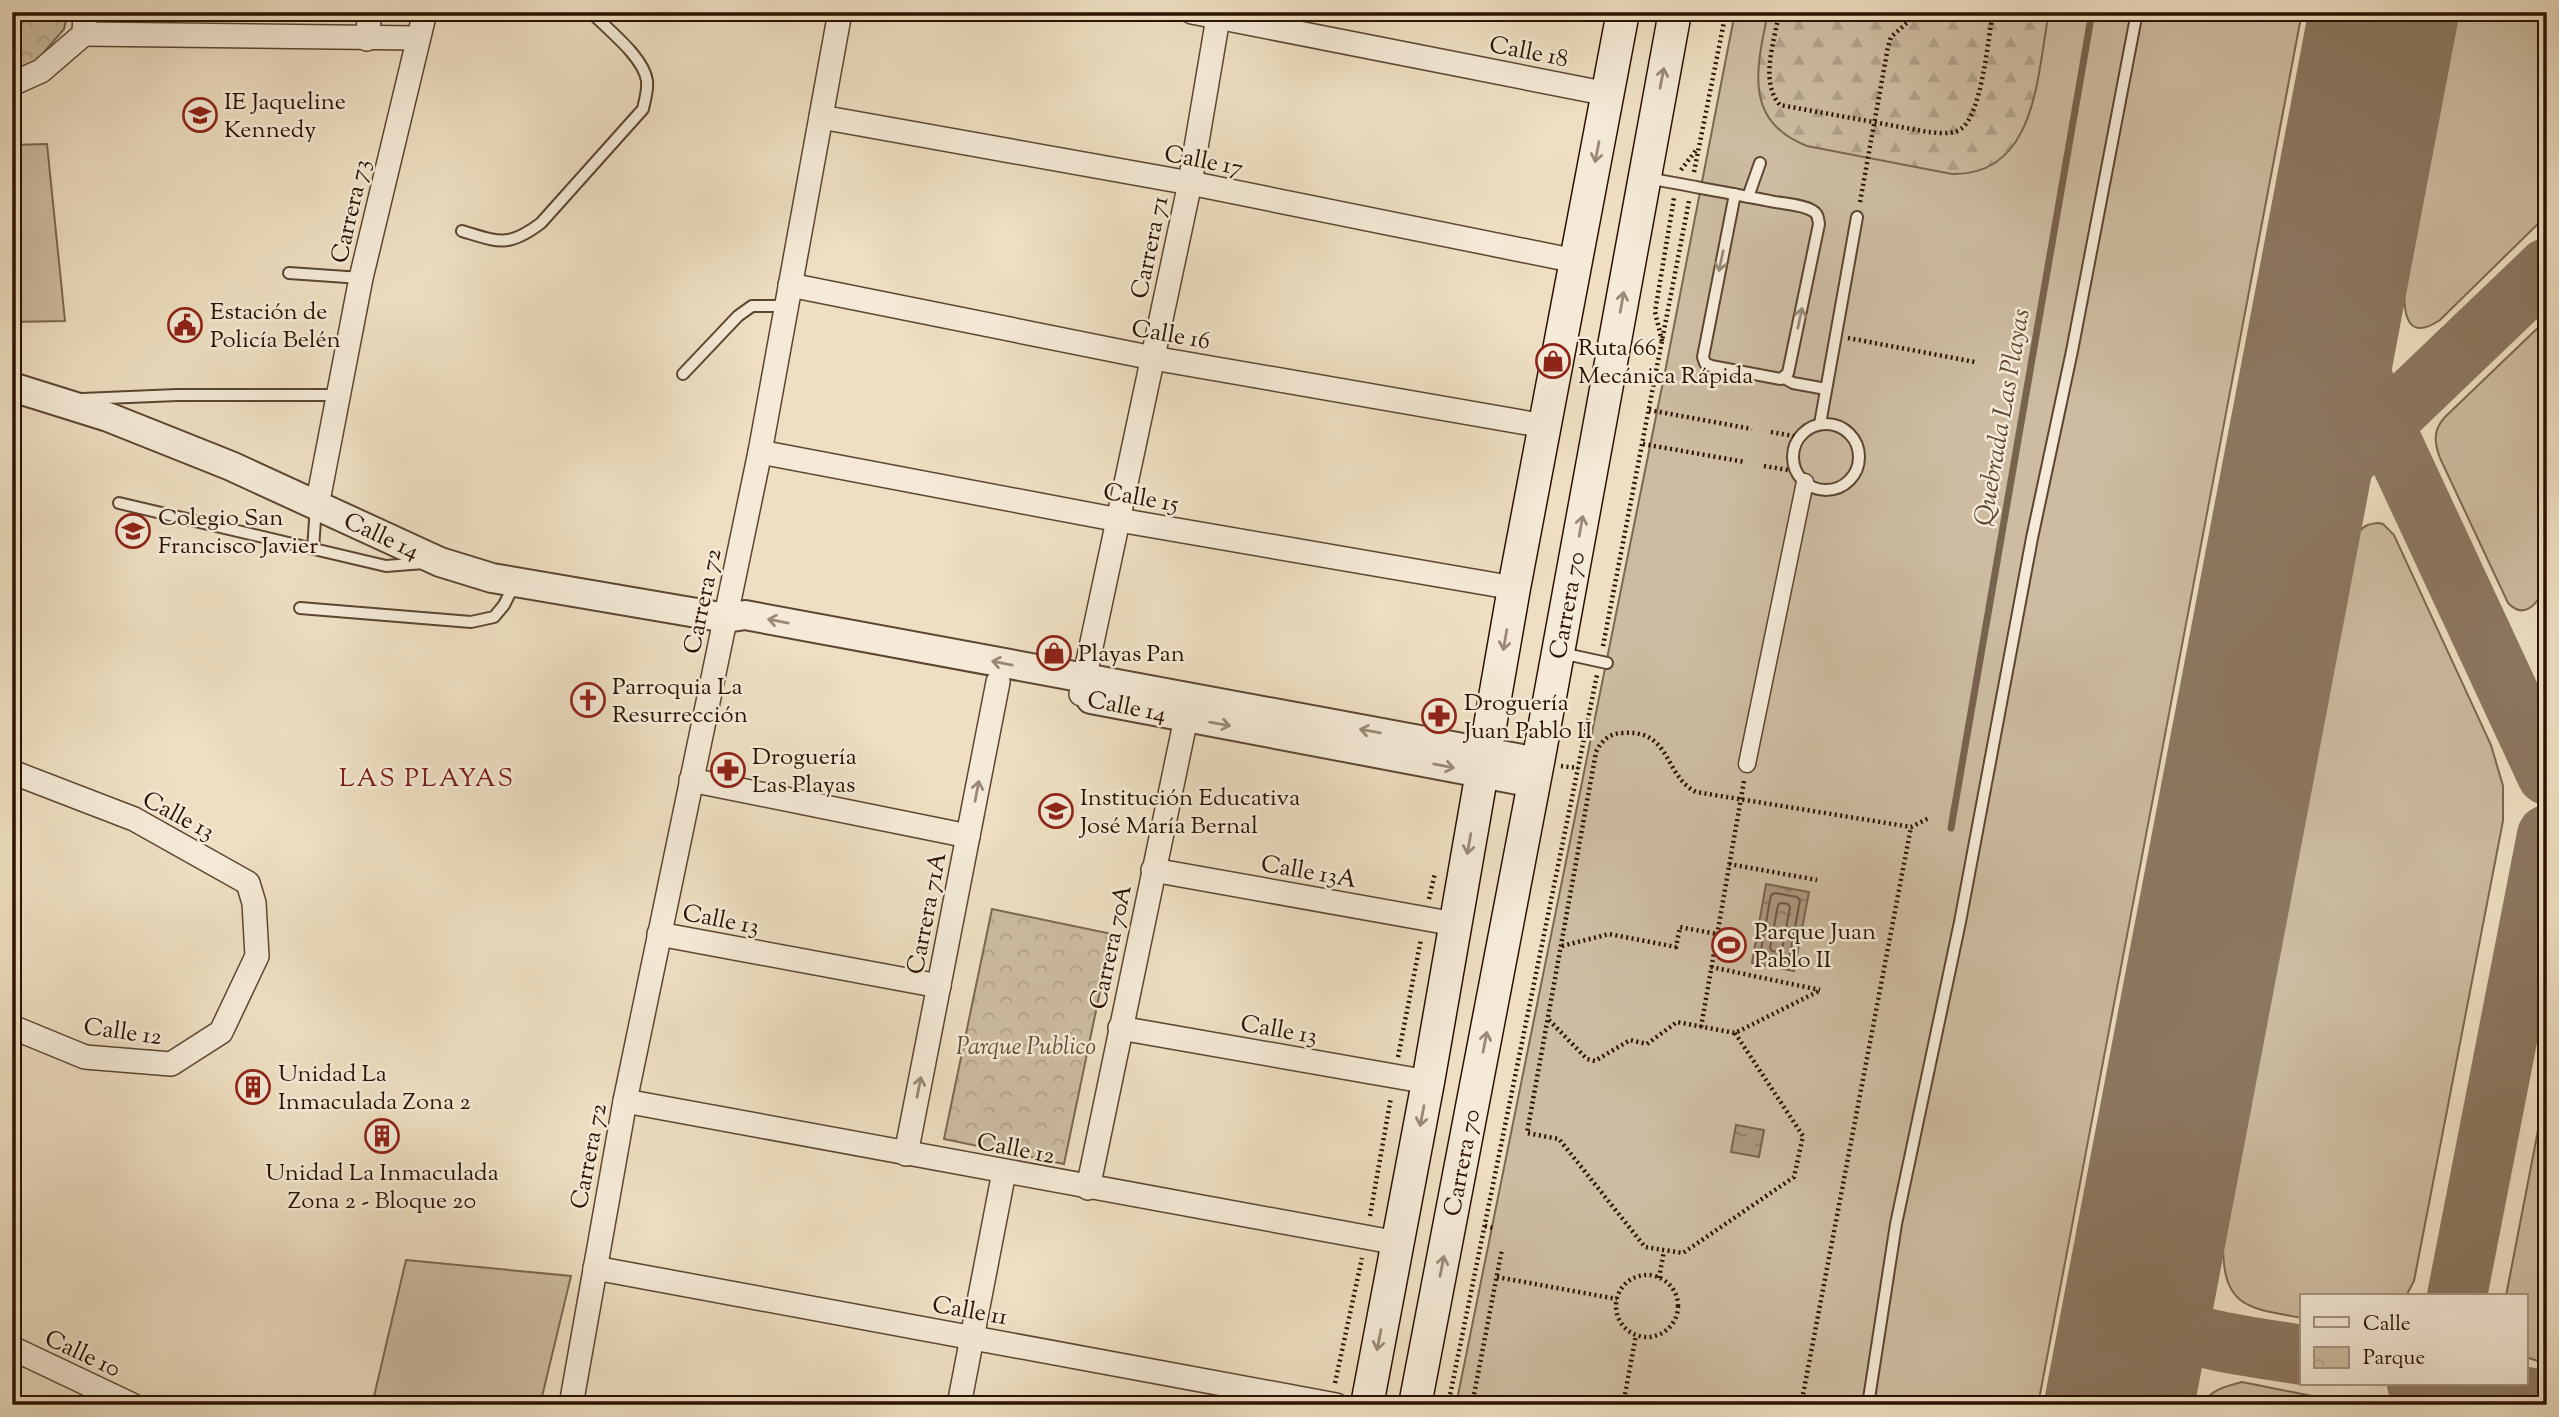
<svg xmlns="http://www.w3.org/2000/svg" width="2559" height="1417" viewBox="0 0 2559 1417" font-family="'Sorts Mill Goudy',serif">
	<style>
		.grass { fill: #cdbca1; stroke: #7c6750; stroke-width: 2 }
		.forest { fill: url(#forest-firs); stroke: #7c6750; stroke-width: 2 }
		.park { fill: url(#park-crowns); stroke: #7c6750; stroke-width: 2 }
		.water { fill: url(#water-ripples); stroke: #78634d; stroke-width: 2 }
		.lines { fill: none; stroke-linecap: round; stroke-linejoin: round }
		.shore { stroke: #6c5640; stroke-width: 2 }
		.stream { stroke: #78634d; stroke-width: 7 }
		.taxiway { stroke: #8c7861; stroke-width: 60 }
		.runway { stroke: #8c7861; stroke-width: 149 }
		.service-casing { stroke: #5c4530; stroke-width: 14 }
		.pedestrian-casing { stroke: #5c4530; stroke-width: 19 }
		.minor-casing { stroke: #5c4530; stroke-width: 26 }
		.tertiary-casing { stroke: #5c4530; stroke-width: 32 }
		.secondary-casing { stroke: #2b1200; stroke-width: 35 }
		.path { stroke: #2b1200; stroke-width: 4.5; stroke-dasharray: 2 3.5; stroke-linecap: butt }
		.service { stroke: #f4ead7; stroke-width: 10 }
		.pedestrian { stroke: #f4ead7; stroke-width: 16 }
		.minor { stroke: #f4ead7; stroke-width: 23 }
		.tertiary { stroke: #f4ead7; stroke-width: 28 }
		.secondary { stroke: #f4ead7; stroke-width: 32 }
		.oneway { stroke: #9a8976 }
		.labels { text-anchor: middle; stroke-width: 5; stroke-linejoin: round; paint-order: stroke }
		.street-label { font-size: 24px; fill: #2b1200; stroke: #f4ead7 }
		.poi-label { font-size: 24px; fill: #2b1200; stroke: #f4ead7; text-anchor: start }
		.park-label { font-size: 24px; font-style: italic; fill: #644e38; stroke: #f4ead7 }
		.water-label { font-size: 26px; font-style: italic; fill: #5f4833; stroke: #f4ead7 }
		.neighbourhood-label { font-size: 26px; letter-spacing: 2px; fill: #7a1f14; stroke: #f4ead7 }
	</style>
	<defs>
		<pattern id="forest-firs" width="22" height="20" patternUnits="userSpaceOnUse" patternTransform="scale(1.75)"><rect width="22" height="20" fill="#cdbca1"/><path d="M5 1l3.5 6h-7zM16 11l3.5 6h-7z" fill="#b0a189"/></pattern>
		<pattern id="park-crowns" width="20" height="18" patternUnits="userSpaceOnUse" patternTransform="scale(1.75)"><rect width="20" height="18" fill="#cdbca1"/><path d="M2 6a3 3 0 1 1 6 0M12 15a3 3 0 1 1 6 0" fill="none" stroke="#b0a189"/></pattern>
		<pattern id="water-ripples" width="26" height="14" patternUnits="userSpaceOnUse" patternTransform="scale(1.75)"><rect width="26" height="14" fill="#ac9980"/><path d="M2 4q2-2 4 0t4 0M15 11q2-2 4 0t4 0" fill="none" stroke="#8c7b66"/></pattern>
	</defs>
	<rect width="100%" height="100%" fill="#eedfc2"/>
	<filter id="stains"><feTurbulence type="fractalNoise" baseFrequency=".00286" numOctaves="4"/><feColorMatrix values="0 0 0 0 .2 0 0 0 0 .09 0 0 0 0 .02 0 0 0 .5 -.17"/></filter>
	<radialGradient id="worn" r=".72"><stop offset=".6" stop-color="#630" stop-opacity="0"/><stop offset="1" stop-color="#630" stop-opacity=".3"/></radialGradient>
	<g class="grass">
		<path d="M 1735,12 L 2302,12 L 2038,1405 L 1456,1405 L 1666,367 Z"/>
		<path d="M 2455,12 L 2547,12 L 2547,215 L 2440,320 C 2403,345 2403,306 2405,280 Z"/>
		<path d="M 47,144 L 65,321 L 12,322 L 12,145 Z"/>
		<path d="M 2547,319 L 2547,579 C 2543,597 2527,623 2508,603 L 2440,458 C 2434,442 2433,430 2445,417 Z"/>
		<path d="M 2378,523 L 2383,524 L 2394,535 L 2491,745 L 2503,786 L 2503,821 L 2414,1281 L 2406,1296 L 2302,1296 L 2302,1318 C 2248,1308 2223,1308 2223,1245 L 2357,535 C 2362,526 2368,524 2378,523 Z"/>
		<path d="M 2547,1084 L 2547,1364 L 2526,1357 L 2526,1296 L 2506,1296 Z"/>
		<path d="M 406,1260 L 571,1276 L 540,1405 L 372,1405 Z"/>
		<path d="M 2242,1382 L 2342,1402 L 2348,1405 L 2202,1405 C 2210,1390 2226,1386 2242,1382 Z"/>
	</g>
	<path class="forest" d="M 1768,12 L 2049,12 C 2037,74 2037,176 1952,174 L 1807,146 C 1742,121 1757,66 1768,12 Z"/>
	<g class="park">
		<path d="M 12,12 L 68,12 L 64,29 L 33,65 L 12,71 Z"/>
		<path d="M 992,909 L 1112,934 L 1064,1164 L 944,1139 Z"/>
	</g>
	<g class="water">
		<path d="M 1766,884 L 1809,892 L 1794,971 L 1752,963 Z"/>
		<path d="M 1736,1125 L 1764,1130 L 1759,1157 L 1731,1152 Z"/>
	</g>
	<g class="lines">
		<g class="shore">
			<path d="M 1775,893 L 1797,897 L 1800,900 L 1789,960 L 1786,962 L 1763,958 L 1760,955 L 1771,895 Z"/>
			<path d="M 1781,903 L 1788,904 L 1790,907 L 1782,950 L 1778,952 L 1772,951 L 1770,948 L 1778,905 Z"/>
		</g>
		<path class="stream" d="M 1951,828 L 2092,12"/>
		<g class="taxiway">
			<path d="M 2333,277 L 2334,307 L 2338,326 L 2547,775"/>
			<path d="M 2285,532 L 2297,511 L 2311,494 L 2547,268"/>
			<path d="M 2148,1254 C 2147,1266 2144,1280 2148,1292 C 2151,1304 2158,1316 2169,1324 C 2193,1341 2269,1349 2302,1355"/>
			<path d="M 2457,1296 L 2547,835"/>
			<path d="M 2124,1380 C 2138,1346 2156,1339 2192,1334"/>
			<path d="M 2417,1384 L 2429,1405"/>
			<path d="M 2481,1388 L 2547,1401"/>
		</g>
		<path class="runway" d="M 2119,1405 L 2384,12"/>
		<g class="service-casing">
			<g id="service">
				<path d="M 1648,178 C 1689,186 1730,193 1770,201 C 1783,204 1802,204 1813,211 C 1818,214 1818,218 1819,224 L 1788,373 L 1781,379 L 1711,366 L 1705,363 L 1703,357 L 1735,194"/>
				<path d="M 1748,197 L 1760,163"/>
				<path d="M 462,231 C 499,242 508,248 541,223 L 643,109 C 645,99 648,91 647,81 C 644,57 607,29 591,12"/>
				<path d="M 289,273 L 361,278"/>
				<path d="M 683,374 L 738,316 L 752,306 L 786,306"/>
				<path d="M 1784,378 L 1793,383 L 1826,389"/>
				<path d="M 82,399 L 177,395 L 338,395"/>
				<circle cx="1826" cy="457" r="33"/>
				<path d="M 1820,424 L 1857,217"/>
				<path d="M 119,503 L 386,566 L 424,563"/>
				<path d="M 313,549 L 316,506"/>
				<path d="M 300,608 L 471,622 L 494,617 L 504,605 L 515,583"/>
				<path d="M 1561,653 L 1607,663"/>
				<path d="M 1868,1405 L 1896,1224 L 1960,922 L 2032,538 L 2072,351 L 2137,12"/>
			</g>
		</g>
		<g class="pedestrian-casing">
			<path id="pedestrian" d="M 1747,764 L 1805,482"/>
		</g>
		<g class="minor-casing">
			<g id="minor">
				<path d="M 1192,12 L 1608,94"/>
				<path d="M 84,34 L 417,38"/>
				<path d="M 84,34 L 85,12"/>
				<path d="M 367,39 L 370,12"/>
				<path d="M 12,84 L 41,71 L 84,34"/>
				<path d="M 821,117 L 1190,183 L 1576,261"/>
				<path d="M 790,285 L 1153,358 L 1545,426"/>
				<path d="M 760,452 L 1119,520 L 1514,588"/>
				<path d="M 317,506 L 361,278 L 425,12"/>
				<path d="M 1081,694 L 1190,183 L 1219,12"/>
				<path d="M 12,772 L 134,819 L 248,883 L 254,903 L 257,956 L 221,1032 L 171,1064 L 85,1057 L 12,1027"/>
				<path d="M 691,780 L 968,836"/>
				<path d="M 1153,870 L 1455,924"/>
				<path d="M 659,934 L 939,986"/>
				<path d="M 1120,1028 L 1428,1082"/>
				<path d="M 625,1101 L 1398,1243"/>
				<path d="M 906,1154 L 998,682"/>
				<path d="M 1088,1188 L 1186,718"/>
				<path d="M 595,1268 L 1336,1405"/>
				<path d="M 12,1348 L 132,1405"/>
				<path d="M 571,1405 L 625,1101 L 760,452 L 840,12"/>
				<path d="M 959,1405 L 1004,1172"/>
			</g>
		</g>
		<g class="tertiary-casing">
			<g id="tertiary">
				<path id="s1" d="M 12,387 L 108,417 L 231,466 L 440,562 L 492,578 L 726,618 L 745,615 L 1538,762"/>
				<path d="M 1091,699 L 1534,783"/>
			</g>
		</g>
		<g class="secondary-casing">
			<g id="secondary">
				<path d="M 1367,1405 L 1428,1082 L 1514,588 L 1623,12"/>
				<path id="s2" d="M 1415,1405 L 1538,762 L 1675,12"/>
			</g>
		</g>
		<g class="path">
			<path d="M 1779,12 C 1775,41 1759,81 1780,105 L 1928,132 C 1939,133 1951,135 1961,129 C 1982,114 1988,38 1993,12"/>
			<path d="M 1681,170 L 1697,149"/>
			<path d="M 1694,172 L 1726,12"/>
			<path d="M 1860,202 L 1888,47 L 1891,37 L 1919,12"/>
			<path d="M 1848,338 L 1975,362"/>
			<path d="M 1662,341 L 1655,312 L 1674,198"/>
			<path d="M 1649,410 L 1752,429"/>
			<path d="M 1771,432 L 1799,437"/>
			<path d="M 1643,444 L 1745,462"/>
			<path d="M 1764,466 L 1794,471"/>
			<path d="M 1603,646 L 1689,201"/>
			<path d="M 1561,766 L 1578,768"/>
			<path d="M 1729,864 L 1817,880"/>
			<path d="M 1429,899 L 1435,873"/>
			<path d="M 1562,946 L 1609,934 L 1676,947 L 1680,927 L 1717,934"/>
			<path d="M 1711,967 L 1820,990"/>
			<path d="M 1549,1020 L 1587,1059 L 1595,1061 L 1630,1040 L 1647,1044 L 1677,1022 L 1735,1033 L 1821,990"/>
			<path d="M 1701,1027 L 1744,781"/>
			<path d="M 1735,1033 L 1803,1136 L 1794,1177 L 1683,1253 L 1645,1247 L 1559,1139 L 1527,1133 L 1596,752 C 1601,741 1610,733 1622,733 C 1672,729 1663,775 1696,792 L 1911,827 L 1929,818"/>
			<path d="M 1398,1057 L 1421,939"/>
			<path d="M 1370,1216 L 1391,1097"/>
			<path d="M 1485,1226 L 1494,1228"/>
			<circle cx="1647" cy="1306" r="31"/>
			<path d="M 1497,1277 L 1617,1299"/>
			<path d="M 1659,1278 L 1664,1251"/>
			<path d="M 1335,1383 L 1362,1258"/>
			<path d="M 1448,1405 L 1597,675"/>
			<path d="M 1472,1405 L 1502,1249"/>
			<path d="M 1623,1405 L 1636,1335"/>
			<path d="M 1801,1405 L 1911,827"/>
		</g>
		<use href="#service" class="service"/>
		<use href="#pedestrian" class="pedestrian"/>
		<use href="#minor" class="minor"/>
		<use href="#tertiary" class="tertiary"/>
		<use href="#secondary" class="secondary"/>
	</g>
	<defs><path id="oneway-shaft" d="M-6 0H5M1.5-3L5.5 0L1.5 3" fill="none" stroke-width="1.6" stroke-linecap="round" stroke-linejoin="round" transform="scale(1.75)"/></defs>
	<g class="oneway">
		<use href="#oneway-shaft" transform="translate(1662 78) rotate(-79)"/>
		<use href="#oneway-shaft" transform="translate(1597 152) rotate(101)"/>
		<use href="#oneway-shaft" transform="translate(1721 261) rotate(102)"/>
		<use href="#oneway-shaft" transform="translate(1622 302) rotate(-80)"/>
		<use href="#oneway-shaft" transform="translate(1800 318) rotate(-78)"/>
		<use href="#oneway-shaft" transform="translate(1581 526) rotate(-80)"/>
		<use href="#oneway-shaft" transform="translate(778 621) rotate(-169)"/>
		<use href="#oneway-shaft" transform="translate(1505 640) rotate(100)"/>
		<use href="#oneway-shaft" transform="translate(1002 663) rotate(-169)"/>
		<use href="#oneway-shaft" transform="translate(1220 724) rotate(10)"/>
		<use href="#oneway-shaft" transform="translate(1370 731) rotate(-170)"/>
		<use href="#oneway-shaft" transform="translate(1444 766) rotate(11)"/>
		<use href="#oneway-shaft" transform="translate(977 791) rotate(-79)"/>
		<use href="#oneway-shaft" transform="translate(1469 844) rotate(100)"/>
		<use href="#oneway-shaft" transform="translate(1485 1042) rotate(-79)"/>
		<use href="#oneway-shaft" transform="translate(919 1087) rotate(-79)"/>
		<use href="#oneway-shaft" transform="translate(1422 1116) rotate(101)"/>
		<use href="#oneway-shaft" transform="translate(1442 1266) rotate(-79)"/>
		<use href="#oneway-shaft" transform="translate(1379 1340) rotate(101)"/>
	</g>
	<defs>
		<g id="school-ring" transform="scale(1.75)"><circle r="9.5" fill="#f4ead7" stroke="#8f2418" stroke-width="1.5"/><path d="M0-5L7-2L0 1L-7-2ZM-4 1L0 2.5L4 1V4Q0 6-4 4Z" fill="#8f2418"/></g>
		<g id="civic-ring" transform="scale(1.75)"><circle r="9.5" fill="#f4ead7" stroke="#8f2418" stroke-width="1.5"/><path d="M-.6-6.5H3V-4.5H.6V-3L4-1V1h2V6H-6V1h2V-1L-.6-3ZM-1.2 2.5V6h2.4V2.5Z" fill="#8f2418"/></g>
		<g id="shop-ring" transform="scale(1.75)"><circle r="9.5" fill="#f4ead7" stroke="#8f2418" stroke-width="1.5"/><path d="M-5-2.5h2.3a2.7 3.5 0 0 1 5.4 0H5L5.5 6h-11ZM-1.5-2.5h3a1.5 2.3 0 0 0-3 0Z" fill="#8f2418"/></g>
		<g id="church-ring" transform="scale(1.75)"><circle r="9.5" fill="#f4ead7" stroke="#8f2418" stroke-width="1.5"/><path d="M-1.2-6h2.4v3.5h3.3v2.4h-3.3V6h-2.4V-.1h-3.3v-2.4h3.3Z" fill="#8f2418"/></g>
		<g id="pharmacy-ring" transform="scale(1.75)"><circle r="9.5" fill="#f4ead7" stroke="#8f2418" stroke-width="1.5"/><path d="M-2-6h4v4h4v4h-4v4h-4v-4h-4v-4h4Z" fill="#8f2418"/></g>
		<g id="stadium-ring" transform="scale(1.75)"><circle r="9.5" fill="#f4ead7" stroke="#8f2418" stroke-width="1.5"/><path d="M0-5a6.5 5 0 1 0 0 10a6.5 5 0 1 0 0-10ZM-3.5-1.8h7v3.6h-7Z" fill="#8f2418"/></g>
		<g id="building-ring" transform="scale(1.75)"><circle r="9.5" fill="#f4ead7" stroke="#8f2418" stroke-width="1.5"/><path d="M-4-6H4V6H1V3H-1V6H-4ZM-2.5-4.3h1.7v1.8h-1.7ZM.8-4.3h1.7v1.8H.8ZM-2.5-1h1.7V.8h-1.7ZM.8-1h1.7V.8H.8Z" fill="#8f2418"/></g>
	</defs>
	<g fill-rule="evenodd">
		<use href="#school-ring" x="200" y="115"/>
		<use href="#civic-ring" x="185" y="325"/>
		<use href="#shop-ring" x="1553" y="361"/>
		<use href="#school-ring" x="133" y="531"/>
		<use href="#shop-ring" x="1054" y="653"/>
		<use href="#church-ring" x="588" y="700"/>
		<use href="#pharmacy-ring" x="1439" y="716"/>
		<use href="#pharmacy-ring" x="728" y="770"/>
		<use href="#school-ring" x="1056" y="811"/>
		<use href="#stadium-ring" x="1729" y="945"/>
		<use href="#building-ring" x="253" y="1087"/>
		<use href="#building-ring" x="382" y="1136"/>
	</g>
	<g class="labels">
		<g class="street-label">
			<text transform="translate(1529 51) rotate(11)" y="8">Calle 18</text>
			<text transform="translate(1204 160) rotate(11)" y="8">Calle 17</text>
			<text transform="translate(350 211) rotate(-77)" y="8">Carrera 73</text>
			<text transform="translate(1149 247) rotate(-78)" y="8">Carrera 71</text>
			<text transform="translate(1171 334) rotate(10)" y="8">Calle 16</text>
			<text transform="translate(1141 497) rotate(10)" y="8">Calle 15</text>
			<text dy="8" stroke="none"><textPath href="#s1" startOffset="399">Calle 14</textPath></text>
			<text transform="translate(702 601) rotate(-78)" y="8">Carrera 72</text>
			<text dy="8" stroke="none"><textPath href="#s2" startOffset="814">Carrera 70</textPath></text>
			<text transform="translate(1127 706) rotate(11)" y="8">Calle 14</text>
			<text transform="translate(179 815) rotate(28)" y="8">Calle 13</text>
			<text transform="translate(1309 871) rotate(10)" y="8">Calle 13A</text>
			<text transform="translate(926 913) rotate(-79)" y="8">Carrera 71A</text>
			<text transform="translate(721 919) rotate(11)" y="8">Calle 13</text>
			<text transform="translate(1110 947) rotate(-78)" y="8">Carrera 70A</text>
			<text transform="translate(1279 1029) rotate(10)" y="8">Calle 13</text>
			<text transform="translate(123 1031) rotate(8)" y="8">Calle 12</text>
			<text transform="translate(1016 1148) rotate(11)" y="8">Calle 12</text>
			<text transform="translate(588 1156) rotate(-79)" y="8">Carrera 72</text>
			<text dy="8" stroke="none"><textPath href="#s2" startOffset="247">Carrera 70</textPath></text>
			<text transform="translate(970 1310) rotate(10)" y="8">Calle 11</text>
			<text transform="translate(83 1353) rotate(25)" y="8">Calle 10</text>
		</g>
		<g class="poi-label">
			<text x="224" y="109">IE Jaqueline<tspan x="224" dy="28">Kennedy</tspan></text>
			<text x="210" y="319">Estación de<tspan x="210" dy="28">Policía Belén</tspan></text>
			<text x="1578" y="355">Ruta 66<tspan x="1578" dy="28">Mecánica Rápida</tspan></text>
			<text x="158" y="525">Colegio San<tspan x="158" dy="28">Francisco Javier</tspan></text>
			<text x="1078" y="661">Playas Pan</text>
			<text x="612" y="694">Parroquia La<tspan x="612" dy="28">Resurrección</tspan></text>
			<text x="1464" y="710">Droguería<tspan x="1464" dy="28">Juan Pablo II</tspan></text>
			<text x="752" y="764">Droguería<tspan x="752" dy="28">Las Playas</tspan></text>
			<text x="1080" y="805">Institución Educativa<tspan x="1080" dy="28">José María Bernal</tspan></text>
			<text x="1754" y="939">Parque Juan<tspan x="1754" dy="28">Pablo II</tspan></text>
			<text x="278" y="1081">Unidad La<tspan x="278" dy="28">Inmaculada Zona 2</tspan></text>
			<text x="382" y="1180" text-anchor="middle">Unidad La Inmaculada<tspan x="382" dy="28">Zona 2 - Bloque 20</tspan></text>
		</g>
		<g class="park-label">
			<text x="1026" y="1054">Parque Publico</text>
		</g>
		<g class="water-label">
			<text transform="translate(2001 417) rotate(-80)" y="9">Quebrada Las Playas</text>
		</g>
		<g class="neighbourhood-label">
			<text x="427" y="786">LAS PLAYAS</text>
		</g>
	</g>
	<rect width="2559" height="1417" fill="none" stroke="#eedfc2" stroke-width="42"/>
	<rect x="14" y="14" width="2531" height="1389" fill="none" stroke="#2b1200" stroke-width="3.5"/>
	<rect x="21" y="21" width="2517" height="1375" fill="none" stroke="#2b1200" stroke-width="2"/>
	<rect x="2300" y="1294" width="228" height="91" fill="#f4ead7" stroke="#a49481" stroke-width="2"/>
	<rect x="2314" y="1317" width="35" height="10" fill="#f4ead7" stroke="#a49481" stroke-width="2"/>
	<text x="2363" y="1330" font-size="21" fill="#2b1200">Calle</text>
	<rect x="2314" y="1347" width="35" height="21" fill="url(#park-crowns)" stroke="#a49481" stroke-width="2"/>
	<text x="2363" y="1364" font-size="21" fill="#2b1200">Parque</text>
	<rect width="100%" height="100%" filter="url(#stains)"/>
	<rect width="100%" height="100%" fill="url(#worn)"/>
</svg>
